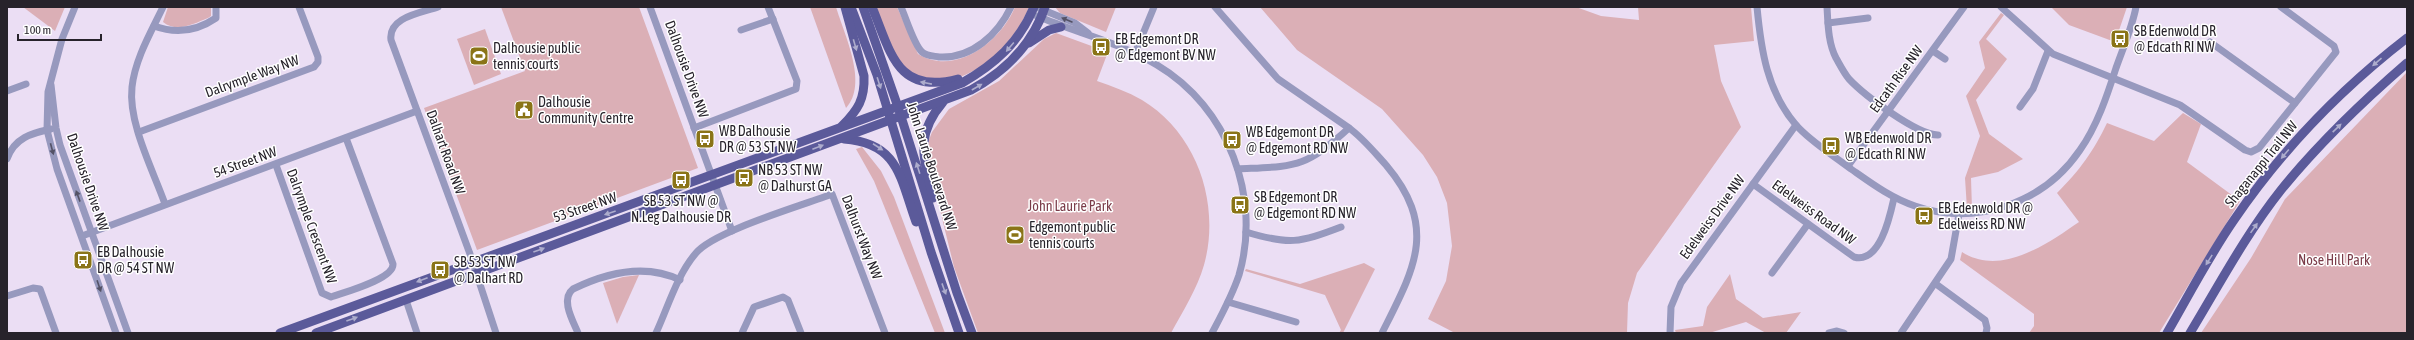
<svg xmlns="http://www.w3.org/2000/svg" width="2414" height="340" viewBox="0 0 2414 340" font-family="'Asap Condensed',sans-serif">
	<style>
		.green { fill: #dbafb6 }
		.lines { fill: none; stroke-linecap: round; stroke-linejoin: round }
		.minor { stroke: #9799be; stroke-width: 7 }
		.major { stroke: #5b5a9a; stroke-width: 9 }
		.oneway { fill: #545266 }
		.oneway2 { fill: #adaccc }
		.labels { text-anchor: middle; stroke-width: 3; stroke-linejoin: round; paint-order: stroke }
		.poi-label { font-size: 14px; fill: #27232b; stroke: #fff; text-anchor: start }
		.street-label { font-size: 14px; fill: #27232b; stroke: #fff }
		.park-label { font-size: 14px; fill: #7b3c49; stroke: #fff }
	</style>
	<rect width="100%" height="100%" fill="#ebdef4"/>
	<g class="green">
		<path d="M 23,7 L 65,7 L 55,31 Z"/>
		<path d="M 168,7 L 211,7 L 211,16 L 208,18 C 193,24 177,33 163,22 Z"/>
		<path d="M 501,7 L 639,7 L 698,168 L 477,250 L 424,108 L 525,71 Z"/>
		<path d="M 810,7 L 836,7 C 844,34 869,84 846,108 Z"/>
		<path d="M 874,7 L 897,7 L 918,54 C 956,77 1001,41 1015,7 L 1029,7 C 1014,47 959,99 913,75 C 894,65 883,26 874,7 Z"/>
		<path d="M 1055,7 L 1116,7 L 1106,32 L 1060,13 Z"/>
		<path d="M 1260,7 L 1576,7 L 1601,16 L 1639,20 L 1638,7 L 1751,7 L 1754,41 L 1714,45 L 1721,81 L 1741,127 L 1637,273 L 1628,303 L 1627,333 L 1455,333 L 1428,319 L 1446,281 L 1452,246 L 1447,203 L 1437,177 L 1423,155 L 1382,109 L 1297,50 Z"/>
		<path d="M 2051,7 L 2127,7 L 2115,42 L 2069,25 Z"/>
		<path d="M 2001,13 L 2004,15 L 1986,39 L 2007,59 L 1976,100 L 1989,134 L 2023,159 L 1998,172 L 1971,178 L 1972,209 L 1967,209 L 1965,178 L 1980,136 L 1966,96 L 1985,68 L 1979,42 Z"/>
		<path d="M 485,29 L 501,74 L 474,85 L 457,39 Z"/>
		<path d="M 1056,33 L 1108,52 L 1097,81 C 1112,86 1128,92 1142,100 C 1197,133 1221,204 1204,265 C 1197,289 1183,311 1171,333 L 978,333 L 954,267 L 929,165 L 927,145 L 932,132 L 949,109 L 999,81 L 1044,39 Z"/>
		<path d="M 2407,72 L 2407,333 L 2201,333 L 2251,258 L 2285,199 Z"/>
		<path d="M 2183,113 L 2201,124 L 2187,162 L 2240,201 L 2159,333 L 2029,333 L 2034,326 L 2034,314 L 1960,260 L 1962,252 C 2001,277 2047,244 2079,222 L 2057,193 C 2080,170 2093,152 2107,123 L 2154,141 Z"/>
		<path d="M 862,147 L 881,171 L 894,197 L 945,333 L 935,333 L 874,181 L 856,149 Z"/>
		<path d="M 1364,263 L 1375,269 L 1343,333 L 1339,333 L 1341,330 L 1325,295 L 1245,271 L 1246,269 L 1300,284 Z"/>
		<path d="M 1730,274 L 1736,299 L 1763,318 L 1801,312 L 1786,333 L 1766,333 L 1746,322 L 1709,333 L 1676,333 L 1675,330 L 1703,326 L 1707,307 Z"/>
		<path d="M 639,275 L 617,324 L 603,283 L 623,277 Z"/>
	</g>
	<g class="lines">
		<g class="minor">
			<path d="M 75,7 L 62,39 L 48,92 L 47,130 L 57,169 L 116,333"/>
			<path d="M 163,7 C 151,32 135,59 132,87 C 128,123 153,170 165,204"/>
			<path d="M 438,7 C 421,13 388,17 391,40 L 470,254 L 496,333"/>
			<path d="M 650,7 L 732,231"/>
			<path d="M 901,7 C 906,18 914,45 922,52 C 926,56 934,56 939,57 C 972,59 998,34 1011,7"/>
			<path d="M 1036,7 L 1075,23 L 1088,33"/>
			<path d="M 1215,7 L 1278,79 L 1349,128"/>
			<path d="M 1757,7 C 1761,50 1767,91 1796,125 C 1811,142 1833,155 1851,169 C 1871,183 1891,198 1915,206 C 1976,227 2044,203 2080,150 C 2097,126 2107,96 2116,68 C 2123,48 2132,28 2136,7"/>
			<path d="M 1827,7 C 1828,23 1828,43 1836,58 C 1840,65 1844,73 1849,79 C 1864,95 1917,135 1938,135"/>
			<path d="M 2001,7 L 2053,54 L 2180,105 L 2245,150 L 2251,152 L 2259,148 L 2336,52 L 2334,46 L 2281,7"/>
			<path d="M 1037,16 C 1077,33 1119,42 1157,65 C 1228,107 1262,197 1239,275 C 1232,296 1222,314 1212,333"/>
			<path d="M 1828,23 L 1868,18"/>
			<path d="M 154,26 C 176,34 197,31 216,18 L 216,7"/>
			<path d="M 741,30 L 773,19"/>
			<path d="M 2210,42 L 2295,103"/>
			<path d="M 1933,51 L 1945,59"/>
			<path d="M 1135,53 L 1154,7"/>
			<path d="M 51,85 L 56,128 L 60,145 L 128,333"/>
			<path d="M 7,91 L 26,84"/>
			<path d="M 2020,107 L 2033,89 L 2048,51"/>
			<path d="M 694,128 L 796,89 L 797,81 L 768,7"/>
			<path d="M 139,132 L 314,67 L 318,62 L 318,57 L 299,7"/>
			<path d="M 7,159 C 14,138 32,133 51,129"/>
			<path d="M 276,165 L 322,293 L 331,297 C 345,292 394,279 393,264 L 346,138"/>
			<path d="M 1848,166 L 1964,7"/>
			<path d="M 1238,169 C 1296,166 1304,169 1349,128 C 1363,138 1374,152 1386,165 C 1439,228 1414,269 1382,333"/>
			<path d="M 1753,184 L 1854,257 C 1880,264 1890,216 1894,198"/>
			<path d="M 1246,232 C 1289,245 1299,243 1341,227"/>
			<path d="M 82,236 L 417,111"/>
			<path d="M 1772,273 L 1808,224"/>
			<path d="M 1936,284 L 1985,320 L 1987,328 L 1986,333"/>
			<path d="M 7,296 L 33,288 L 40,289 L 56,333"/>
			<path d="M 406,300 L 417,333"/>
			<path d="M 1228,302 L 1296,322"/>
			<path d="M 578,333 C 573,321 560,299 573,289 C 606,273 645,263 680,280"/>
			<path d="M 656,333 C 668,307 677,275 696,253 C 714,231 801,206 832,194 L 885,333"/>
			<path d="M 742,333 L 754,307 L 783,297 L 788,300 L 801,333"/>
			<path d="M 1670,333 L 1671,307 L 1681,283 L 1796,125"/>
			<path d="M 1829,333 L 1837,331 L 1844,333"/>
			<path d="M 1901,333 L 1951,259 L 1959,214"/>
		</g>
		<g class="major">
			<path d="M 851,7 L 877,75 L 931,252 L 959,333"/>
			<path d="M 863,7 L 898,107 L 957,293 L 972,333"/>
			<path d="M 872,7 C 891,53 897,95 958,79"/>
			<path d="M 1029,43 L 1049,30 L 1061,27"/>
			<path d="M 842,126 C 858,110 865,99 864,76 L 845,7"/>
			<path d="M 844,139 C 899,143 900,178 916,222"/>
			<path d="M 933,198 C 924,158 914,136 943,102"/>
			<path d="M 280,333 L 962,83 C 995,64 1019,43 1034,7"/>
			<path d="M 316,333 L 971,90 C 1006,71 1032,45 1045,7"/>
			<path d="M 2167,333 C 2189,295 2209,256 2234,220 C 2281,151 2341,89 2407,38"/>
			<path d="M 2190,333 C 2219,285 2246,234 2281,190 C 2319,143 2362,102 2407,63"/>
		</g>
	</g>
	<defs><path id="oneway-solid" d="M-6-.8H1V-3.2L6.5 0L1 3.2V.8H-6Z"/></defs>
	<g class="oneway">
		<use href="#oneway-solid" transform="translate(1067 20) rotate(-157)"/>
		<use href="#oneway-solid" transform="translate(52 149) rotate(75)"/>
		<use href="#oneway-solid" transform="translate(78 196) rotate(-110)"/>
		<use href="#oneway-solid" transform="translate(99 286) rotate(71)"/>
	</g>
	<g class="oneway2">
		<use href="#oneway-solid" transform="translate(855 45) rotate(74)"/>
		<use href="#oneway-solid" transform="translate(1010 47) rotate(130)"/>
		<use href="#oneway-solid" transform="translate(2377 62) rotate(139)"/>
		<use href="#oneway-solid" transform="translate(879 83) rotate(72)"/>
		<use href="#oneway-solid" transform="translate(926 83) rotate(-169)"/>
		<use href="#oneway-solid" transform="translate(977 87) rotate(-30)"/>
		<use href="#oneway-solid" transform="translate(2337 128) rotate(-44)"/>
		<use href="#oneway-solid" transform="translate(818 147) rotate(-21)"/>
		<use href="#oneway-solid" transform="translate(878 147) rotate(33)"/>
		<use href="#oneway-solid" transform="translate(2285 154) rotate(130)"/>
		<use href="#oneway-solid" transform="translate(918 168) rotate(-108)"/>
		<use href="#oneway-solid" transform="translate(610 213) rotate(161)"/>
		<use href="#oneway-solid" transform="translate(2254 228) rotate(-55)"/>
		<use href="#oneway-solid" transform="translate(539 250) rotate(-20)"/>
		<use href="#oneway-solid" transform="translate(2209 260) rotate(122)"/>
		<use href="#oneway-solid" transform="translate(422 280) rotate(159)"/>
		<use href="#oneway-solid" transform="translate(944 289) rotate(70)"/>
		<use href="#oneway-solid" transform="translate(352 319) rotate(-20)"/>
	</g>
	<defs>
		<g id="bus-square" transform="scale(1)"><rect x="-9" y="-9" width="18" height="18" rx="4" fill="#8a7417" stroke="#fff"/><path d="M-5-6H5V4H4V6H2V4H-2V6H-4V4H-5ZM-3.5-4V0h7V-4ZM-3.5 1.2v1.5H-2V1.2ZM2 1.2v1.5H3.5V1.2Z" fill="#fff"/></g>
		<g id="stadium-square" transform="scale(1)"><rect x="-9" y="-9" width="18" height="18" rx="4" fill="#8a7417" stroke="#fff"/><path d="M0-5a6.5 5 0 1 0 0 10a6.5 5 0 1 0 0-10ZM-3.5-1.8h7v3.6h-7Z" fill="#fff"/></g>
		<g id="civic-square" transform="scale(1)"><rect x="-9" y="-9" width="18" height="18" rx="4" fill="#8a7417" stroke="#fff"/><path d="M-.6-6.5H3V-4.5H.6V-3L4-1V1h2V6H-6V1h2V-1L-.6-3ZM-1.2 2.5V6h2.4V2.5Z" fill="#fff"/></g>
	</defs>
	<g fill-rule="evenodd">
		<use href="#bus-square" x="2120" y="39"/>
		<use href="#bus-square" x="1101" y="47"/>
		<use href="#stadium-square" x="479" y="56"/>
		<use href="#civic-square" x="524" y="110"/>
		<use href="#bus-square" x="705" y="139"/>
		<use href="#bus-square" x="1232" y="140"/>
		<use href="#bus-square" x="1831" y="146"/>
		<use href="#bus-square" x="744" y="178"/>
		<use href="#bus-square" x="681" y="180"/>
		<use href="#bus-square" x="1240" y="205"/>
		<use href="#bus-square" x="1924" y="216"/>
		<use href="#stadium-square" x="1015" y="235"/>
		<use href="#bus-square" x="83" y="260"/>
		<use href="#bus-square" x="440" y="270"/>
	</g>
	<g class="labels">
		<g class="poi-label">
			<text x="2134" y="36">SB Edenwold DR<tspan x="2134" dy="16">@ Edcath RI NW</tspan></text>
			<text x="1115" y="44">EB Edgemont DR<tspan x="1115" dy="16">@ Edgemont BV NW</tspan></text>
			<text x="493" y="53">Dalhousie public<tspan x="493" dy="16">tennis courts</tspan></text>
			<text x="538" y="107">Dalhousie<tspan x="538" dy="16">Community Centre</tspan></text>
			<text x="719" y="136">WB Dalhousie<tspan x="719" dy="16">DR @ 53 ST NW</tspan></text>
			<text x="1246" y="137">WB Edgemont DR<tspan x="1246" dy="16">@ Edgemont RD NW</tspan></text>
			<text x="1845" y="143">WB Edenwold DR<tspan x="1845" dy="16">@ Edcath RI NW</tspan></text>
			<text x="758" y="175">NB 53 ST NW<tspan x="758" dy="16">@ Dalhurst GA</tspan></text>
			<text x="1254" y="202">SB Edgemont DR<tspan x="1254" dy="16">@ Edgemont RD NW</tspan></text>
			<text x="681" y="206" text-anchor="middle">SB 53 ST NW @<tspan x="681" dy="16">N.Leg Dalhousie DR</tspan></text>
			<text x="1938" y="213">EB Edenwold DR @<tspan x="1938" dy="16">Edelweiss RD NW</tspan></text>
			<text x="1029" y="232">Edgemont public<tspan x="1029" dy="16">tennis courts</tspan></text>
			<text x="97" y="257">EB Dalhousie<tspan x="97" dy="16">DR @ 54 ST NW</tspan></text>
			<text x="454" y="267">SB 53 ST NW<tspan x="454" dy="16">@ Dalhart RD</tspan></text>
		</g>
		<g class="street-label">
			<text transform="translate(687 69) rotate(70)" y="5">Dalhousie Drive NW</text>
			<text transform="translate(252 76) rotate(-20)" y="5">Dalrymple Way NW</text>
			<text transform="translate(1896 79) rotate(-54)" y="5">Edcath Rise NW</text>
			<text transform="translate(446 152) rotate(70)" y="5">Dalhart Road NW</text>
			<text transform="translate(245 162) rotate(-20)" y="5">54 Street NW</text>
			<text transform="translate(2261 164) rotate(-51)" y="5">Shaganappi Trail NW</text>
			<text transform="translate(932 166) rotate(72)" y="5">John Laurie Boulevard NW</text>
			<text transform="translate(88 182) rotate(71)" y="5">Dalhousie Drive NW</text>
			<text transform="translate(585 207) rotate(-19)" y="5">53 Street NW</text>
			<text transform="translate(1814 212) rotate(36)" y="5">Edelweiss Road NW</text>
			<text transform="translate(1712 217) rotate(-54)" y="5">Edelweiss Drive NW</text>
			<text transform="translate(312 226) rotate(70)" y="5">Dalrymple Crescent NW</text>
			<text transform="translate(862 237) rotate(69)" y="5">Dalhurst Way NW</text>
		</g>
		<g class="park-label">
			<text x="1070" y="211">John Laurie Park</text>
			<text x="2334" y="265">Nose Hill Park</text>
		</g>
	</g>
	<rect width="2414" height="340" fill="none" stroke="#27232b" stroke-width="16"/>
	<path d="M18 34v6h83v-6" fill="none" stroke="#27232b" stroke-width="2"/>
	<text x="24" y="34" font-size="12" fill="#27232b" stroke="#ffffff" stroke-width="3" paint-order="stroke">100 m</text>
</svg>
